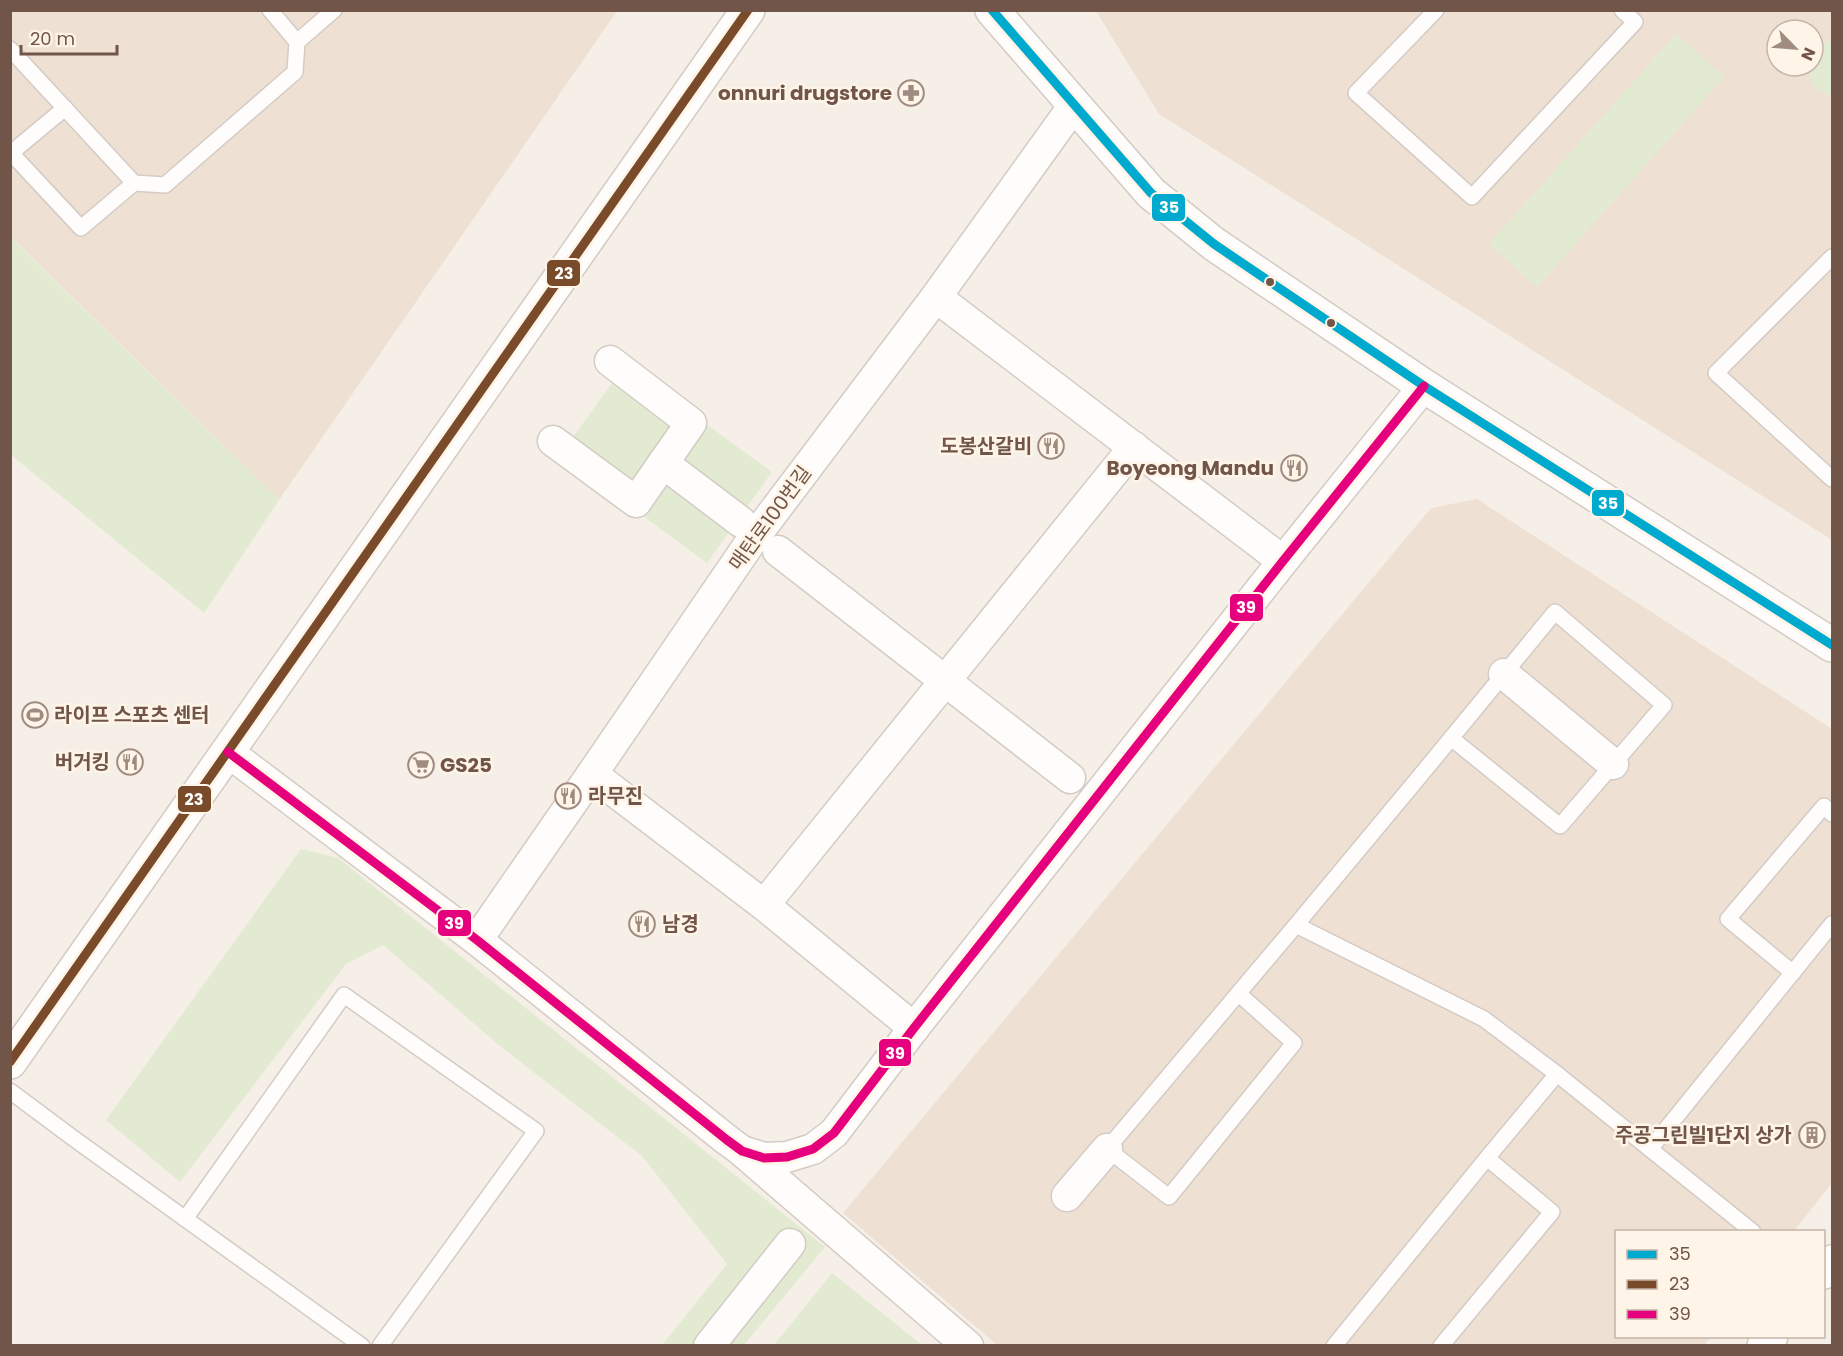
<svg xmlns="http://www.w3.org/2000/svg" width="1843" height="1356" viewBox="0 0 1843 1356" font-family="Poppins,'Noto Sans KR',sans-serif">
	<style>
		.residential { fill: #eee1d4; fill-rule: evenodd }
		.green { fill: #e2ebd2 }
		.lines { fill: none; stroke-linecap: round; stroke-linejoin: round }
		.lane-casing { stroke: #d4cbc5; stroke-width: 18 }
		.street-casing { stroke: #d4cbc5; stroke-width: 33 }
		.secondary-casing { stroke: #d4cac4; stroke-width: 36 }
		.lane { stroke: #fefdfb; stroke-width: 15 }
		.street { stroke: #fefdfb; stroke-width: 30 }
		.secondary { stroke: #fefdfb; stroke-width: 33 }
		.bus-1-casing { stroke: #fef4e7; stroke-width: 14 }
		.bus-2-casing { stroke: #fef4e7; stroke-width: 14 }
		.bus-3-casing { stroke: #fef4e7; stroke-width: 14 }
		.bus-1 { stroke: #00a9ce; stroke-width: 9 }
		.bus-2 { stroke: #7a4b2a; stroke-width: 9 }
		.bus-3 { stroke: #e5007d; stroke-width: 9 }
		.bus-dot { fill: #715549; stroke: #fef4e7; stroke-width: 2 }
		.labels { text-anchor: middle; stroke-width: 5; stroke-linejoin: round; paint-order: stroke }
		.poi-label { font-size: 20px; font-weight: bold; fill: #715549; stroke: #fef4e7; text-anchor: end }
		.street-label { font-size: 20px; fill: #715549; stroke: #fef4e7 }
		.line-badge { stroke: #fef4e7; stroke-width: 2 }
		.badge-label { font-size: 16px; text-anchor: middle; font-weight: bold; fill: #fff }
	</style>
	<rect width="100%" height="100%" fill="#f5efe7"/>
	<g class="residential">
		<path d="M 10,11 L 617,11 L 279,500 L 11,237 Z"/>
		<path d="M 1096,11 L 1832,11 L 1832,540 L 1159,114 ZM 1777,30 L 1813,30 L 1813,66 L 1777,66 Z"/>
		<path d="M 1477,499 L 1832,729 L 1832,1183 L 1794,1231 L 1616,1232 L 1616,1336 L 1711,1337 L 1704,1345 L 997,1345 L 843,1213 L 1431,508 Z"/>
	</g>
	<g class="green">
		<path d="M 1676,34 L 1724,77 L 1537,287 L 1489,244 Z"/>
		<path d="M 1832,40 L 1832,96 C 1817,92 1809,82 1808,66 L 1813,66 C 1813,51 1817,44 1832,40 Z"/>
		<path d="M 10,237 L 279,500 L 204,613 L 11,455 Z"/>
		<path d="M 625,365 L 772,472 L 707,563 L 560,455 Z"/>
		<path d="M 301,849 L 338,858 L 825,1247 L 744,1345 L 662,1345 L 727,1264 L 642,1156 L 500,1046 L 383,945 L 346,964 L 180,1182 L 106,1120 Z"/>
		<path d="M 832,1273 L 922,1345 L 774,1345 Z"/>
	</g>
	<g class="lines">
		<g class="lane-casing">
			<g id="lane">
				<path d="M 1436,10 L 1356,93 L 1472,197 L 1635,22 L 1622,10"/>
				<path d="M 297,42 L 334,10"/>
				<path d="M 10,49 L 134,183 L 165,185 L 295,72 L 297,42 L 270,10"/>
				<path d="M 65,108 L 11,153 L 81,228 L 134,183"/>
				<path d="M 1832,257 L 1716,373 L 1832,479"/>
				<path d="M 1451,738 L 1560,826 L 1664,705 L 1555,612 C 1469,717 1383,821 1296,925 L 1484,1019 L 1557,1074"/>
				<path d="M 1793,973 L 1728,919 L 1824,806 L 1832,814"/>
				<path d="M 1239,994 L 1294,1043 L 1169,1197 L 1107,1149 L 1296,925"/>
				<path d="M 10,1091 L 73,1138 L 362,1346"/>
				<path d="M 1650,1149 L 1832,924"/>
				<path d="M 185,1219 L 344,995 L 536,1131 L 380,1346"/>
				<path d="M 1334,1346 L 1487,1158 L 1557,1074 L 1753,1232"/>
				<path d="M 1441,1346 L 1552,1212 L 1487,1158"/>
			</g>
		</g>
		<g class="street-casing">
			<g id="street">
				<path d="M 936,297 L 1283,561"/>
				<path d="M 553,441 L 636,502 L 691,423 L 610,361"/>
				<path d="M 663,463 L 741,522"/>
				<path d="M 778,551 L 1070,778"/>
				<path d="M 1504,674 L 1613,764"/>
				<path d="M 228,752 L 477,940 L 727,1140 L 742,1151 L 764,1158 L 787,1157 L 813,1149 L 834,1133 L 914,1028 L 1283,561 L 1424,386"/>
				<path d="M 592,774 L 764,905 L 914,1028"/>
				<path d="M 764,905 L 1134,447"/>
				<path d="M 477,940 L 592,774 L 750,543 L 936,297 L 1075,104"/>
				<path d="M 743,1152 L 968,1346"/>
				<path d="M 1067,1196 L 1107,1149"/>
				<path d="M 709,1346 L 790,1244"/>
			</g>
		</g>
		<g class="secondary-casing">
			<g id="secondary">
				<path d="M 992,10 L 1151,193 L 1214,244 L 1424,386 L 1832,645"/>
				<path d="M 10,1062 L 748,10"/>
				<path d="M 1824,1272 L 1832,1262"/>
				<path d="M 1764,1346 L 1771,1336"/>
			</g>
		</g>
		<use href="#lane" class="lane"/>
		<use href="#street" class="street"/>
		<use href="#secondary" class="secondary"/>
		<g class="bus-1-casing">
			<path id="bus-1" d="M 992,10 L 1151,193 L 1214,244 L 1424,386 L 1832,645"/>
		</g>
		<g class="bus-2-casing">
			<path id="bus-2" d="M 10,1062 L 748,10"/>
		</g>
		<g class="bus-3-casing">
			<path id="bus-3" d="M 228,752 L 477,940 L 727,1140 L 742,1151 L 764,1158 L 787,1157 L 813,1149 L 834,1133 L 914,1028 L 1283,561 L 1424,386"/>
		</g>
		<use href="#bus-1" class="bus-1"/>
		<use href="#bus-2" class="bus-2"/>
		<use href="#bus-3" class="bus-3"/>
	</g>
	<defs>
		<g id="pharmacy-ring" transform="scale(1.35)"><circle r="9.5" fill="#fef4e7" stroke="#9f8b80" stroke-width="1.5"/><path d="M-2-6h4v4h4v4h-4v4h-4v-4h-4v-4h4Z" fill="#9f8b80"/></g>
		<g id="restaurant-ring" transform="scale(1.35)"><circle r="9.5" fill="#fef4e7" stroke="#9f8b80" stroke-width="1.5"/><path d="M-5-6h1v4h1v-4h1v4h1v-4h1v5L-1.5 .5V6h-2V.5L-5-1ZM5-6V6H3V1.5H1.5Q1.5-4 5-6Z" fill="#9f8b80"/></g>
		<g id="stadium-ring" transform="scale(1.35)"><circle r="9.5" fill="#fef4e7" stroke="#9f8b80" stroke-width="1.5"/><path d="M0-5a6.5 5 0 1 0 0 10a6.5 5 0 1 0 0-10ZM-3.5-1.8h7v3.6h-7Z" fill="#9f8b80"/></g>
		<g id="supermarket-ring" transform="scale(1.35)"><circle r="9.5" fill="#fef4e7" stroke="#9f8b80" stroke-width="1.5"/><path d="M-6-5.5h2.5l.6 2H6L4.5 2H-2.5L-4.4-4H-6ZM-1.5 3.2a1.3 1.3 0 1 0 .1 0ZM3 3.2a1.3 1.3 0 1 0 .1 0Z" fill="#9f8b80"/></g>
		<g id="building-ring" transform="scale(1.35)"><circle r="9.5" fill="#fef4e7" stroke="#9f8b80" stroke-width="1.5"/><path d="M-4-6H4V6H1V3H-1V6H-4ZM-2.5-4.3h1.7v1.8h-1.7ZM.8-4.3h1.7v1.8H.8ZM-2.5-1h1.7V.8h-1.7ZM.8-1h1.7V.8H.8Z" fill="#9f8b80"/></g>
	</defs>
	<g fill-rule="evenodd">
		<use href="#pharmacy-ring" x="911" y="93"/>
		<use href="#restaurant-ring" x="1051" y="446"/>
		<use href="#restaurant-ring" x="1294" y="468"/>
		<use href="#stadium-ring" x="35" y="715"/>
		<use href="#restaurant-ring" x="130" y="762"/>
		<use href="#supermarket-ring" x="421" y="765"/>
		<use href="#restaurant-ring" x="568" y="796"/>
		<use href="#restaurant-ring" x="642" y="924"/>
		<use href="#building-ring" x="1812" y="1135"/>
	</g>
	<g class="bus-dot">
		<circle cx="1270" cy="282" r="5"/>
		<circle cx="1331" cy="323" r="5"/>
	</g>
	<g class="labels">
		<g class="poi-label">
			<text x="892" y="100">onnuri drugstore</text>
			<text x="1032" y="453">도봉산갈비</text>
			<text x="1274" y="475">Boyeong Mandu</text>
			<text x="54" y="722" text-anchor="start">라이프 스포츠 센터</text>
			<text x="110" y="769">버거킹</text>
			<text x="440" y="772" text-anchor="start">GS25</text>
			<text x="588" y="803" text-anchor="start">라무진</text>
			<text x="662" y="931" text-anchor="start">남경</text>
			<text x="1792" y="1142">주공그린빌1단지 상가</text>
		</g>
		<g class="street-label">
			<text transform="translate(770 518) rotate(-54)" y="7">매탄로100번길</text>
		</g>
	</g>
	<g class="line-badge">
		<rect x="1151" y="193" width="35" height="29" rx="6" fill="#00a9ce"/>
		<rect x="546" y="259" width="35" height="28" rx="6" fill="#7a4b2a"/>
		<rect x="1591" y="489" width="34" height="28" rx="6" fill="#00a9ce"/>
		<rect x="1229" y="593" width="35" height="29" rx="6" fill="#e5007d"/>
		<rect x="177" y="785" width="35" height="28" rx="6" fill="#7a4b2a"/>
		<rect x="437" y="909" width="35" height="28" rx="6" fill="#e5007d"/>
		<rect x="878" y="1038" width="34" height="29" rx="6" fill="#e5007d"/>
	</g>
	<g class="badge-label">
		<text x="1169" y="213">35</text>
		<text x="564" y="279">23</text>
		<text x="1608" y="509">35</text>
		<text x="1246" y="613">39</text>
		<text x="194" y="805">23</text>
		<text x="454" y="929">39</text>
		<text x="895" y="1059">39</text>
	</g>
	<rect width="1843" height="1356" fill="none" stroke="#715549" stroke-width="24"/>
	<rect x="1615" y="1230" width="210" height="108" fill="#fef4e7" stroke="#c6b4a8" stroke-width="1.5"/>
	<rect x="1627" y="1250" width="30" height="9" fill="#00a9ce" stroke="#c6b4a8" stroke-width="1.5"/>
	<text x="1669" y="1260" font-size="18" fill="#715549">35</text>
	<rect x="1627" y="1280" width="30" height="9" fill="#7a4b2a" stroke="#c6b4a8" stroke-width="1.5"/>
	<text x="1669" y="1290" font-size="18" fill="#715549">23</text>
	<rect x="1627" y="1310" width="30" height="9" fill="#e5007d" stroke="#c6b4a8" stroke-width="1.5"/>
	<text x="1669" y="1320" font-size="18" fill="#715549">39</text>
	<g transform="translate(1795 48) rotate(115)"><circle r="28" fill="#fef4e7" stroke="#c6b4a8" stroke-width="1.5"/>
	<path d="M0-4.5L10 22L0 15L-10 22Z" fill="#9f8b80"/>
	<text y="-9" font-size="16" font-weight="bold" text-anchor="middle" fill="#715549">N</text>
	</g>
	<path d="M21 45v9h96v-9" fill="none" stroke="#715549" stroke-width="3"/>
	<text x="30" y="45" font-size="18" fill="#715549" stroke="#fef4e7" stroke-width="4.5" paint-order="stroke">20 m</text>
</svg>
